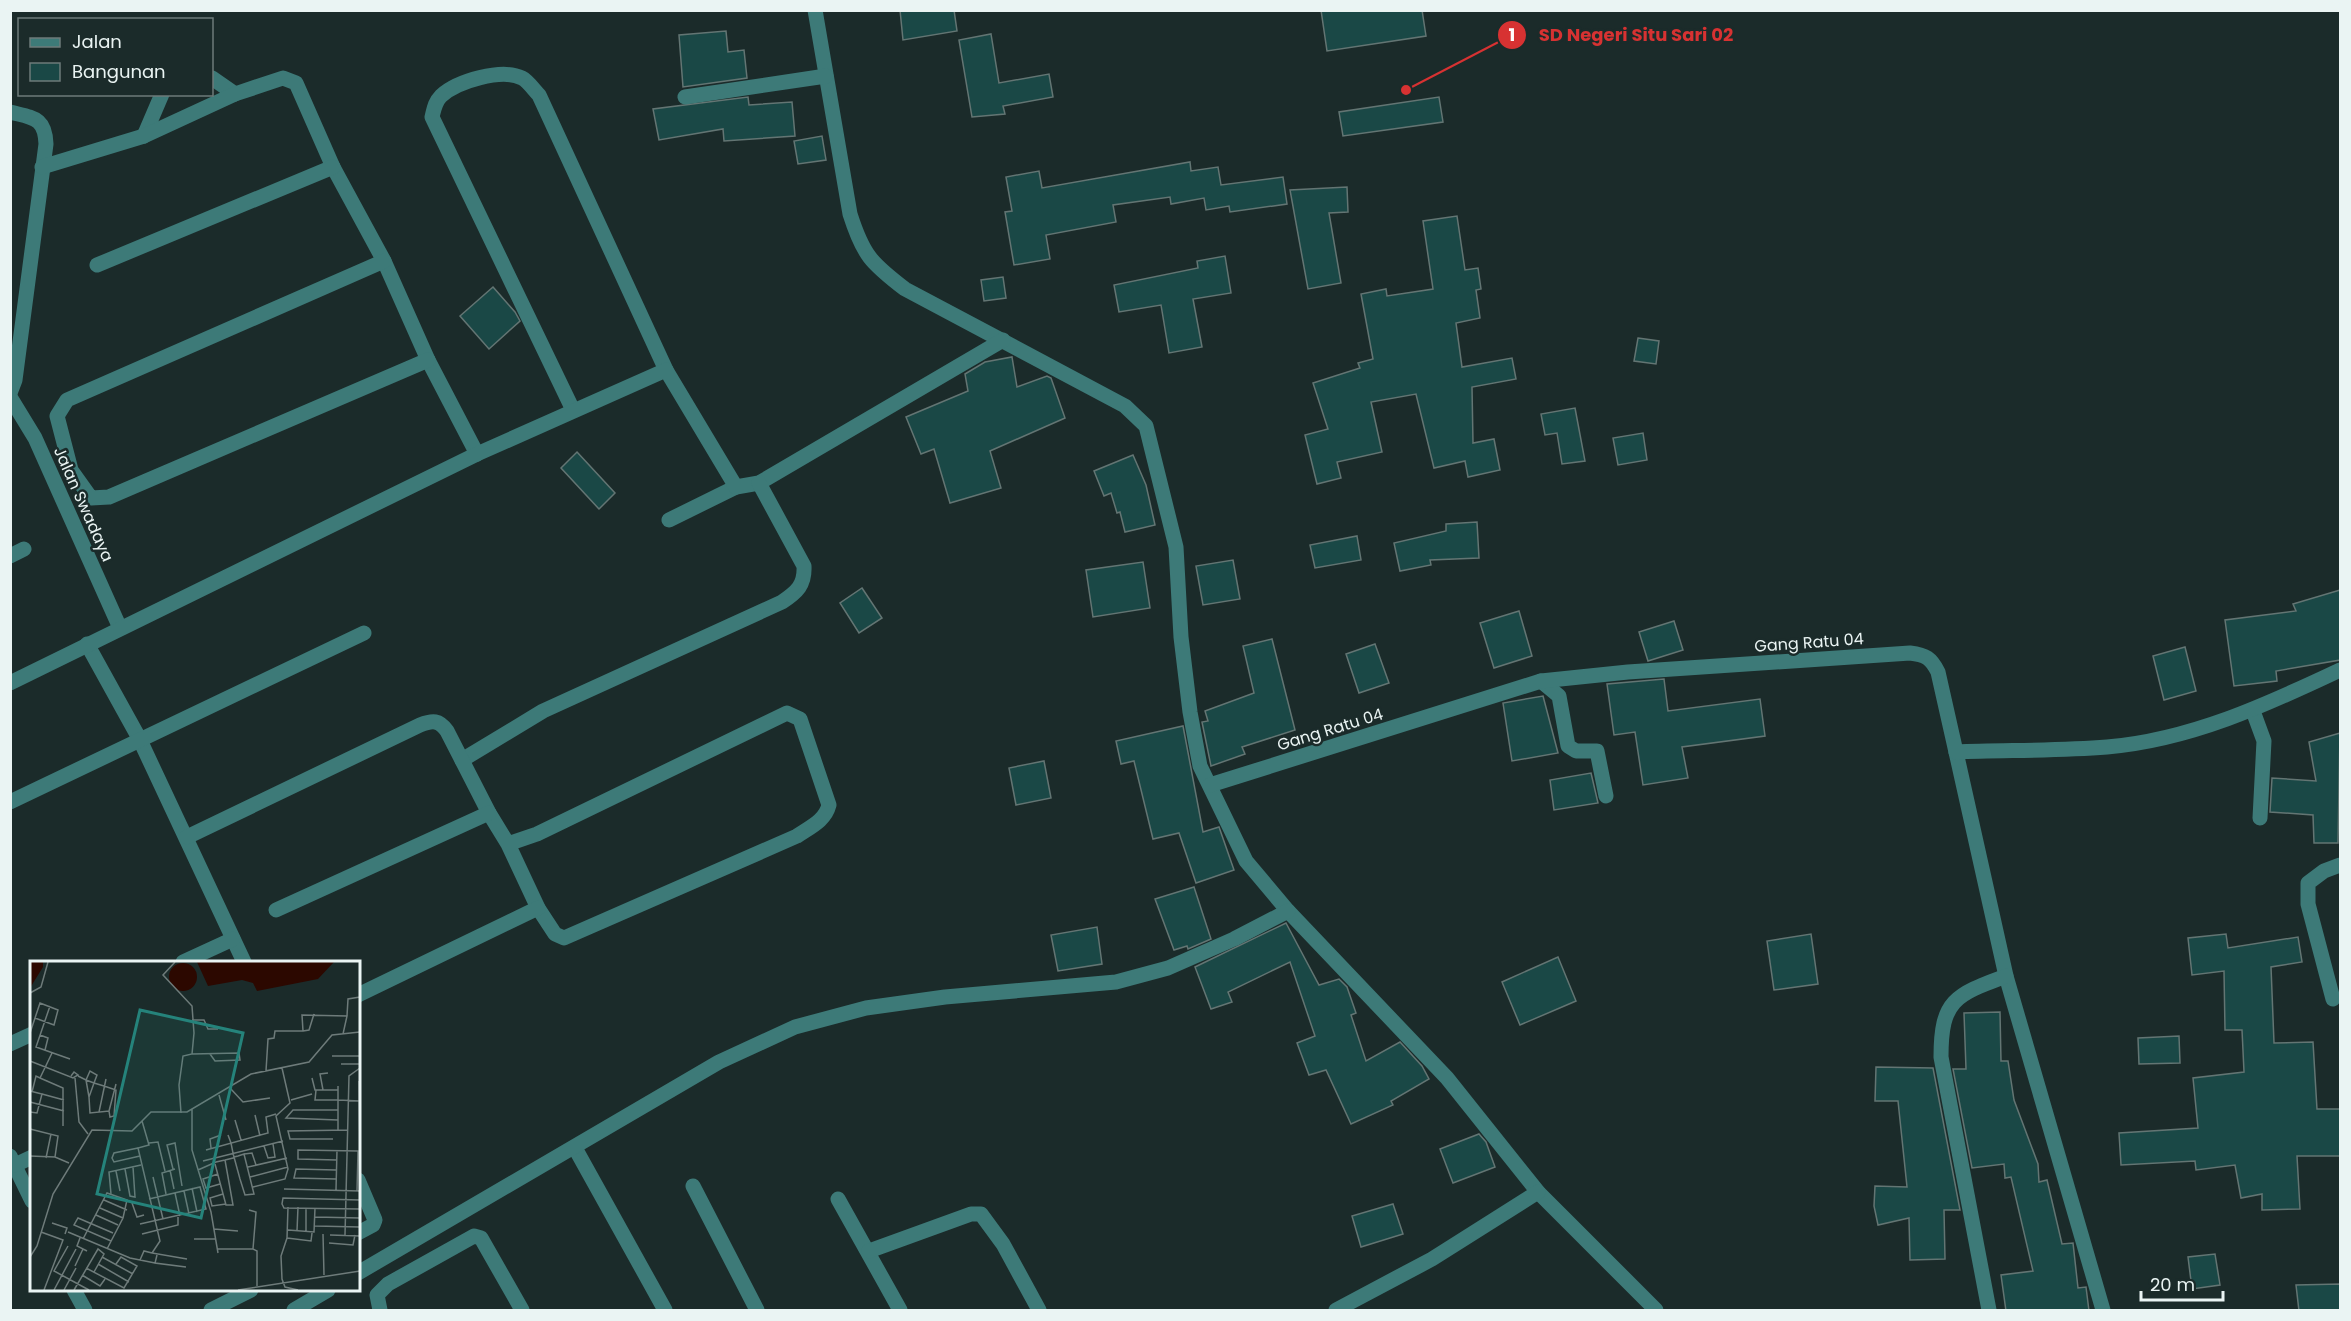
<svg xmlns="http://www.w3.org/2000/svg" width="2351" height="1321" viewBox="0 0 2351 1321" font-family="Poppins,sans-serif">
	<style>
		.building { fill: #1a4846; stroke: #637573; stroke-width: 1.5 }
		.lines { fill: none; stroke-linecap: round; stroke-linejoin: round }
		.minor { stroke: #3d7a78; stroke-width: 15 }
		.labels { text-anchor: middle; stroke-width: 5; stroke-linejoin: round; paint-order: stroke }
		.street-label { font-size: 16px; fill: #eaf4f3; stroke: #1b2b2a }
		.inset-road { fill: none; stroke: #6e7b7a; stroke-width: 1.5 }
		.view { fill: #25837b; fill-opacity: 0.15; stroke: #25837b; stroke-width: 3 }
		.inset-edge { fill: none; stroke: #eaf4f3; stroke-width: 3 }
		.leader { fill: none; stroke: #d73232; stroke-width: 2 }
		.callout-dot { fill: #d73232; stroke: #1b2b2a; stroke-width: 2 }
		.mark-label { font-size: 18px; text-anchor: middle; font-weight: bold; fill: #fff }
		.callout-label { font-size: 18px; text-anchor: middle; font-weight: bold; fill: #d73232; stroke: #1b2b2a; stroke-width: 5; stroke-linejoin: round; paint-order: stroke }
	</style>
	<rect width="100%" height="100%" fill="#1b2b2a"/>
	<g class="building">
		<path d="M 900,10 L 954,10 L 957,31 L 903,40 Z"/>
		<path d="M 1321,10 L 1422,10 L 1426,36 L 1327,51 Z"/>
		<path d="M 726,31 L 728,52 L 744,50 L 747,78 L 683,87 L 679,35 Z"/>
		<path d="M 991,34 L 999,83 L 1049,74 L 1053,97 L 1003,106 L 1005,114 L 972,117 L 959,40 Z"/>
		<path d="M 748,97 L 749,105 L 792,102 L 795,136 L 724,141 L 723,129 L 659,140 L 653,109 Z"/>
		<path d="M 1439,97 L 1443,122 L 1343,136 L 1339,112 Z"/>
		<path d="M 822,136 L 826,160 L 798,164 L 794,141 Z"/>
		<path d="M 1190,162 L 1191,171 L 1218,167 L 1221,185 L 1283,177 L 1287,204 L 1230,212 L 1229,206 L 1206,210 L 1204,198 L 1171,204 L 1170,197 L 1113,205 L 1116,222 L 1046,235 L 1050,259 L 1014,265 L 1005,212 L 1012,211 L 1006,177 L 1039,171 L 1042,188 Z"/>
		<path d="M 1347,187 L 1348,212 L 1329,213 L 1341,283 L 1308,289 L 1290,190 Z"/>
		<path d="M 1457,216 L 1465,270 L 1478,268 L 1481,289 L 1476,290 L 1480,318 L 1456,323 L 1462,367 L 1512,358 L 1516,379 L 1472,387 L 1473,443 L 1494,439 L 1500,470 L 1468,477 L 1465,461 L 1434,468 L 1416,394 L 1371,402 L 1382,452 L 1337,462 L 1341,478 L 1317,484 L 1305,435 L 1328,429 L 1313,383 L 1360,368 L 1358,363 L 1373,359 L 1361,294 L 1386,289 L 1387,296 L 1433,289 L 1423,221 Z"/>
		<path d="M 1225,256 L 1231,293 L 1193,299 L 1202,347 L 1169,353 L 1161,305 L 1119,312 L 1114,285 L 1198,268 L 1197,261 Z"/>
		<path d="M 1003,277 L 1006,298 L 984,301 L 981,280 Z"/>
		<path d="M 493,287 L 515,312 L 520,321 L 489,349 L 460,316 Z"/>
		<path d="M 1638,338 L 1659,341 L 1656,364 L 1634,361 Z"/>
		<path d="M 1012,357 L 1017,387 L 1047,376 L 1051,378 L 1065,418 L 990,451 L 1001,488 L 950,503 L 934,449 L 921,454 L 906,417 L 968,391 L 965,374 L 985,362 Z"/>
		<path d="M 1575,408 L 1585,461 L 1562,464 L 1557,433 L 1545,435 L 1541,414 Z"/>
		<path d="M 1643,433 L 1647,460 L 1618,465 L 1613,438 Z"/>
		<path d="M 577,452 L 615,493 L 599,509 L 561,468 Z"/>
		<path d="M 1133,455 L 1146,485 L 1155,525 L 1125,532 L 1120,512 L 1117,513 L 1111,493 L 1104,496 L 1094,471 Z"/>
		<path d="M 1477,522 L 1479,558 L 1430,560 L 1431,565 L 1400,571 L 1394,543 L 1446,531 L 1446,524 Z"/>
		<path d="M 1357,536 L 1361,560 L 1315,568 L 1310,545 Z"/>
		<path d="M 1233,560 L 1240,599 L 1203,605 L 1196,566 Z"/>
		<path d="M 1143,562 L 1150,608 L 1093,617 L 1086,570 Z"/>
		<path d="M 862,588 L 882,618 L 859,633 L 840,603 Z"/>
		<path d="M 2340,590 L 2340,660 L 2276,671 L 2277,681 L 2234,686 L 2225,620 L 2296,611 L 2293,604 Z"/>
		<path d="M 1519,611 L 1532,656 L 1494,668 L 1480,623 Z"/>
		<path d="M 1674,621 L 1683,650 L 1648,661 L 1639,632 Z"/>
		<path d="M 1272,639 L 1295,730 L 1242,747 L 1245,754 L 1211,766 L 1202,722 L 1208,721 L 1205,711 L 1254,693 L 1243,646 Z"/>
		<path d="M 1375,644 L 1389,683 L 1359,693 L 1346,654 Z"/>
		<path d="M 2185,647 L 2196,691 L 2164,700 L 2153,656 Z"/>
		<path d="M 1664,679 L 1668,711 L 1760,699 L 1765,736 L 1682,747 L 1688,778 L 1643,785 L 1635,732 L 1614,735 L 1607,684 Z"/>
		<path d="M 1543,696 L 1558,753 L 1512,761 L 1503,703 Z"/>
		<path d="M 1183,726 L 1203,832 L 1219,827 L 1234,870 L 1196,883 L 1179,833 L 1153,839 L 1134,761 L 1121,764 L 1116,741 Z"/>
		<path d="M 2340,733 L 2338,843 L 2314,843 L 2313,815 L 2270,812 L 2272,778 L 2316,781 L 2309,742 Z"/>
		<path d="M 1044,761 L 1051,798 L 1016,805 L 1009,768 Z"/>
		<path d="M 1591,773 L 1598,803 L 1554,810 L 1550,780 Z"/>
		<path d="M 1194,887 L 1211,939 L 1188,949 L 1187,946 L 1174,950 L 1155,899 Z"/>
		<path d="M 1286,923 L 1319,985 L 1339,979 L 1347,987 L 1356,1013 L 1351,1015 L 1366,1061 L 1400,1042 L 1422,1066 L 1429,1079 L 1391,1101 L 1393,1105 L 1351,1124 L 1326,1070 L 1309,1075 L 1297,1043 L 1315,1036 L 1290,962 L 1228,992 L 1232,1002 L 1211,1009 L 1195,967 Z"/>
		<path d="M 1097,927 L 1102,964 L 1058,971 L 1051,935 Z"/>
		<path d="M 1811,934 L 1818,984 L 1774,990 L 1767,941 Z"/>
		<path d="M 2226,934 L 2228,948 L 2298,937 L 2302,962 L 2271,967 L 2274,1043 L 2313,1042 L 2317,1109 L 2340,1109 L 2340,1156 L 2297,1156 L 2300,1209 L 2262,1210 L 2262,1194 L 2241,1198 L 2235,1165 L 2196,1170 L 2195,1161 L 2121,1165 L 2119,1133 L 2198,1128 L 2193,1078 L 2244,1072 L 2242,1030 L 2225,1030 L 2224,971 L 2192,975 L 2188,938 Z"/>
		<path d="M 1558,957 L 1576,1001 L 1520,1025 L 1502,982 Z"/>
		<path d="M 2000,1012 L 2001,1061 L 2008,1061 L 2014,1100 L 2038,1164 L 2039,1182 L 2047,1180 L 2062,1244 L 2073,1243 L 2078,1288 L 2086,1287 L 2089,1311 L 2006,1311 L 2001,1275 L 2033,1271 L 2011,1177 L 2005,1178 L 2004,1164 L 1972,1168 L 1953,1069 L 1966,1069 L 1964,1013 Z"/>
		<path d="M 2179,1036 L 2180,1063 L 2139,1064 L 2138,1038 Z"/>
		<path d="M 1876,1067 L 1933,1068 L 1960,1210 L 1944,1210 L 1945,1259 L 1910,1260 L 1909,1218 L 1878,1225 L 1874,1206 L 1875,1186 L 1907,1187 L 1898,1101 L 1875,1101 Z"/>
		<path d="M 1479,1134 L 1486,1142 L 1495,1167 L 1453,1183 L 1440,1149 Z"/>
		<path d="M 1393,1204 L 1403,1234 L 1361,1247 L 1352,1216 Z"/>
		<path d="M 2215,1254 L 2220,1285 L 2192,1289 L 2188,1257 Z"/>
		<path d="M 2340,1284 L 2340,1311 L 2299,1311 L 2296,1285 Z"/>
	</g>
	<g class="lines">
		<g class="minor">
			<path d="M 815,10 L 850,214 C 863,255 871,263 905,289 L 1125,406 L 1146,426 L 1176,547 L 1181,637 L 1190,712 L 1200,766 L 1246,861 L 1288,911 L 1447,1078 L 1538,1192 L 1656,1310"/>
			<path d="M 212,78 L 235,94"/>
			<path d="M 685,97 L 826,76"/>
			<path d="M 10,112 C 33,118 45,117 46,144 L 15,380 L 10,393"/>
			<path d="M 144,136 L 162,94"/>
			<path d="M 42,167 L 144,136 L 235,94 L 283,78 L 296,83 L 333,167 L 384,261 L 428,360 L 477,454"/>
			<path d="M 384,261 L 67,400 L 57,416 L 71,470 L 91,498 L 109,497 L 428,360"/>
			<path d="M 97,265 L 333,167"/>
			<path d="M 10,397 L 35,438 L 120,628"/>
			<path d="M 573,410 L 432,117 C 434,109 435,102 441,96 C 457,81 502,68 522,78 C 528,81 534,90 539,95 L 666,370"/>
			<path d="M 669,520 L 736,487"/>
			<path d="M 10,556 L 24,549"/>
			<path d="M 87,644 L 139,738 L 244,962"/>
			<path d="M 1541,681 L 1559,696 L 1568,746 L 1576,751 L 1597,751 L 1606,796"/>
			<path d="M 10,683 L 477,454 L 666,370 L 736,487 L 759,483 L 1003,340"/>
			<path d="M 2253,711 L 2264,741 L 2260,818"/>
			<path d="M 1956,752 L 2006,976 L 2103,1310"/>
			<path d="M 462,760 L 543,711 L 782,602 C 797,592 805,585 804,566 L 759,483"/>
			<path d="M 1210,785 L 1541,681 L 1628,672 L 1910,653 C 1926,655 1931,658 1938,672 L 1956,752 C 2006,750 2057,751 2107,747 C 2190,740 2266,705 2340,670"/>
			<path d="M 10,802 L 364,633"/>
			<path d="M 187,837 L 420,725 C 433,720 439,720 447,731 L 489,813 L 508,844 L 538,908 L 555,934 L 564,938 L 797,836 C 810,827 825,821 829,805 L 800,719 L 787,713 L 537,834 L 508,844"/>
			<path d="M 276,910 L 489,813"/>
			<path d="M 183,962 L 233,939"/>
			<path d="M 358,995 L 538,908"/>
			<path d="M 2333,999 L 2308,904 L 2308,883 L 2324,871 L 2340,865"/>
			<path d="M 10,1044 L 32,1034"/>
			<path d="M 575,1148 L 665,1310"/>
			<path d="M 10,1156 L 32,1201"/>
			<path d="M 15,1165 L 32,1157"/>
			<path d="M 358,1180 L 375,1220 L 373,1225 L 358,1233"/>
			<path d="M 693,1186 L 757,1310"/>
			<path d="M 838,1199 L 900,1310"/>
			<path d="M 869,1251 L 971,1214 L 981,1214 L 1003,1244 L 1039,1310"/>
			<path d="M 358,1273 L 719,1062 L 795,1027 L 866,1008 L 945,997 L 1116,982 L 1168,968 L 1234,939 L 1288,911"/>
			<path d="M 74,1290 L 85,1310"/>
			<path d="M 211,1310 L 251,1290"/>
			<path d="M 294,1310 L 328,1290"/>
			<path d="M 380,1310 L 377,1295 L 388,1284 L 474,1236 L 481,1238 L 522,1310"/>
			<path d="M 1336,1310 L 1432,1259 L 1538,1192"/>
			<path d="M 1989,1310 L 1941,1057 C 1941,1000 1955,995 2006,976"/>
		</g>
	</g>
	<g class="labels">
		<g class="street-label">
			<text transform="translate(84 504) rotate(66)" y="6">Jalan Swadaya</text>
			<text transform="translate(1809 642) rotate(-4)" y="6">Gang Ratu 04</text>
			<text transform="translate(1330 729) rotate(-17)" y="6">Gang Ratu 04</text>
		</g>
	</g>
	<g transform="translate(30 961)">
		<rect width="330" height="330" fill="#1b2b2a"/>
		<path d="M 0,1 L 13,1 L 13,6 L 0,27 ZM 167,1 L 304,1 L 288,18 L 227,30 L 223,22 L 212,19 L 178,25 ZM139 16a14 14 0 1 1 28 0a14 14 0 1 1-28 0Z" fill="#2c0800"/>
		<path class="inset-road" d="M 145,1 L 133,14 L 162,45 L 164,72 L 162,93 L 153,95 L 149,124 L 151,152M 0,32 L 11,26 L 18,1M 20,45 L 6,86 L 40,98M 317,55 L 318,38 L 330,36M 162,59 L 174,59 L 178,68 L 188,68M 273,70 L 279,69 L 284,53M 0,72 L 10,42 L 28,49 L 24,64 L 5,57M 10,74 L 18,77 L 15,89M 162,93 L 209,92 L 210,99 L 185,100 L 180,93M 302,95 L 330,95M 0,100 L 43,117 L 48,114 L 44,111 L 41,115M 311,103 L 330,103M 236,110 L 238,78 L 244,77 L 245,70 L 273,70 L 272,54 L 317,55 L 313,73M 48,115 L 56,119 L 64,122 L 74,125 L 86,129 L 84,155 L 80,156 L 79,150 L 60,152 L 59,136 L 64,122 L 67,114 L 60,110 L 56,119 L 59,136M 10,117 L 33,127 L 33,165M 45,117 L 49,161 L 58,173M 282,117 L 285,129 L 308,129M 329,120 L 330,190M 200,127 L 213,141 L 240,137M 286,129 L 285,139 L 308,139 L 308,125M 293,129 L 290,113 L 298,112M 0,130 L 12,133 L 7,152 L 0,151M 2,131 L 6,115 L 10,117 L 22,92M 12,133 L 34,139M 189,134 L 196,159M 261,139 L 282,133M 0,141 L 34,150M 162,148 L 162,189 L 181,251 L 188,292M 79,150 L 86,123M 69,151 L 76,118M 225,154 L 230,175M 205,159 L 211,179M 308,159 L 256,157 L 263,149 L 308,149M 112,160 L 119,184 L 108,187 L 130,280 L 122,292 L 157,298M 0,168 L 28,175 L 25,196M 308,169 L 308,139 L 330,140M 303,178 L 260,178 L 258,170 L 318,169M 119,182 L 128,181 L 135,210M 234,185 L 238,197 L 245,196 L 243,183M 108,187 L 84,192 L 82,197 L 84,201 L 110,195M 181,187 L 180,178 L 191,174M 176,189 L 238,172 L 236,156 L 246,153M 214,193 L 222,192 L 226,204M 0,195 L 25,196 L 39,202M 16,197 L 21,173M 307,199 L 268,198 L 268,189 L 328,190 L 327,230M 173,200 L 253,180M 185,203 L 196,244 L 203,244 L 195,199M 218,206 L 257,197M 95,208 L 100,235 L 105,236 L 103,206M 143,208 L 137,184 L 145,182 L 152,225M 140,209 L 144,228M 168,209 L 186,201 L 195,199 L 203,197 L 204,196 L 208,195 L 214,193 L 224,233 L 215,234 L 210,218 L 204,196 L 203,192 L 201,182 L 198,174M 86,210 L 90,230M 188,213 L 173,218 L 176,227 L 190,223M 123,216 L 133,258M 220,216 L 258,206M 306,218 L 264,217 L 266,208 L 306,209M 223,226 L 255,218 L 258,208 L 246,155 L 260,142 L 252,107M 162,227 L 167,251M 254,228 L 330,230M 306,229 L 307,189M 154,230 L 159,253M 145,232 L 150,255M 81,233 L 79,211 L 111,204M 136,233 L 132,212 L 145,208M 193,233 L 180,237 L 182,245 L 196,243M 74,239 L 97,249M 330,239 L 253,237 L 252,243 L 254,247 L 330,248M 102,242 L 107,256 L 114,254M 258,246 L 257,277 L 251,295 L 252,318 L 255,326 L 268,329M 70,247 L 93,257M 219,249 L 226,251 L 223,288 L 227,290 L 227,325M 66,254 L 88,264M 285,256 L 330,257M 22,262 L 37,267 L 35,273M 110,263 L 176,248 L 170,226 L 119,238M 285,265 L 330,266M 184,268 L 208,270M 258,269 L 284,271 L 285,247M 267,270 L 268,246M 11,271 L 33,279 L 14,329M 38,271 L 100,297 L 125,302M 276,271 L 276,247M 112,273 L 148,264 L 148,256M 293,273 L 294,314M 300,274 L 330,275M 315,274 L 319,115 L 330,107M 50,277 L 47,285 L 57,290M 257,277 L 281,280 L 282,272M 53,278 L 77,232 L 97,239 L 93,257 L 77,288M 164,278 L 186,278M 81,280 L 44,264 L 48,257 L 83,272M 299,282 L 323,284 L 325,274M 38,285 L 24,310 L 59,329M 187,288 L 223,288M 127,294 L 125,302 L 156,306M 0,296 L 7,285 L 23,233 L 62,169 L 102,170 L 121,151 L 157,151 L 221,113 L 279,101 L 302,74 L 330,71M 72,296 L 103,313M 110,299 L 114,290 L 122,292M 68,303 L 99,321M 45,305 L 53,288M 56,307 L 94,327 L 107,305 L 91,296 L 86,303M 52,314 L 70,325 L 75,318M 24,329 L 46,288M 34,329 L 46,307M 44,329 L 68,288 L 74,293 L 64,311M 208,329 L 330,310"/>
		<path class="view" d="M 110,49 L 213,72 L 171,257 L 67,233 Z"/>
		<rect width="330" height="330" class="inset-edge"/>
	</g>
	<path class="leader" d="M1406 90L1512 35"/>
	<g class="callout-dot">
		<circle cx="1406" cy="90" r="6"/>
		<circle cx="1512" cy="35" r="15"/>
	</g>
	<g class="mark-label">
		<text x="1512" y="41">1</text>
	</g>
	<g class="callout-label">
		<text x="1636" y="41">SD Negeri Situ Sari 02</text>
	</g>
	<rect width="2351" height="1321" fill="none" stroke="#eaf4f3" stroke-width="24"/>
	<rect x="18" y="18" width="195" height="78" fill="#1b2b2a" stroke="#6e7b7a" stroke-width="1.5"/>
	<rect x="30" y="38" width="30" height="9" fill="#3d7a78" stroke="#6e7b7a" stroke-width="1.5"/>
	<text x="72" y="48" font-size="18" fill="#eaf4f3">Jalan</text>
	<rect x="30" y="63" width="30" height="18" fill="#1a4846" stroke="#6e7b7a" stroke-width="1.5"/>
	<text x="72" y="78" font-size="18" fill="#eaf4f3">Bangunan</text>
	<path d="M2141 1291v9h82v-9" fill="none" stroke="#eaf4f3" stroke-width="3"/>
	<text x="2150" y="1291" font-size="18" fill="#eaf4f3" stroke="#1b2b2a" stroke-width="4.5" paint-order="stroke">20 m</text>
</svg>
